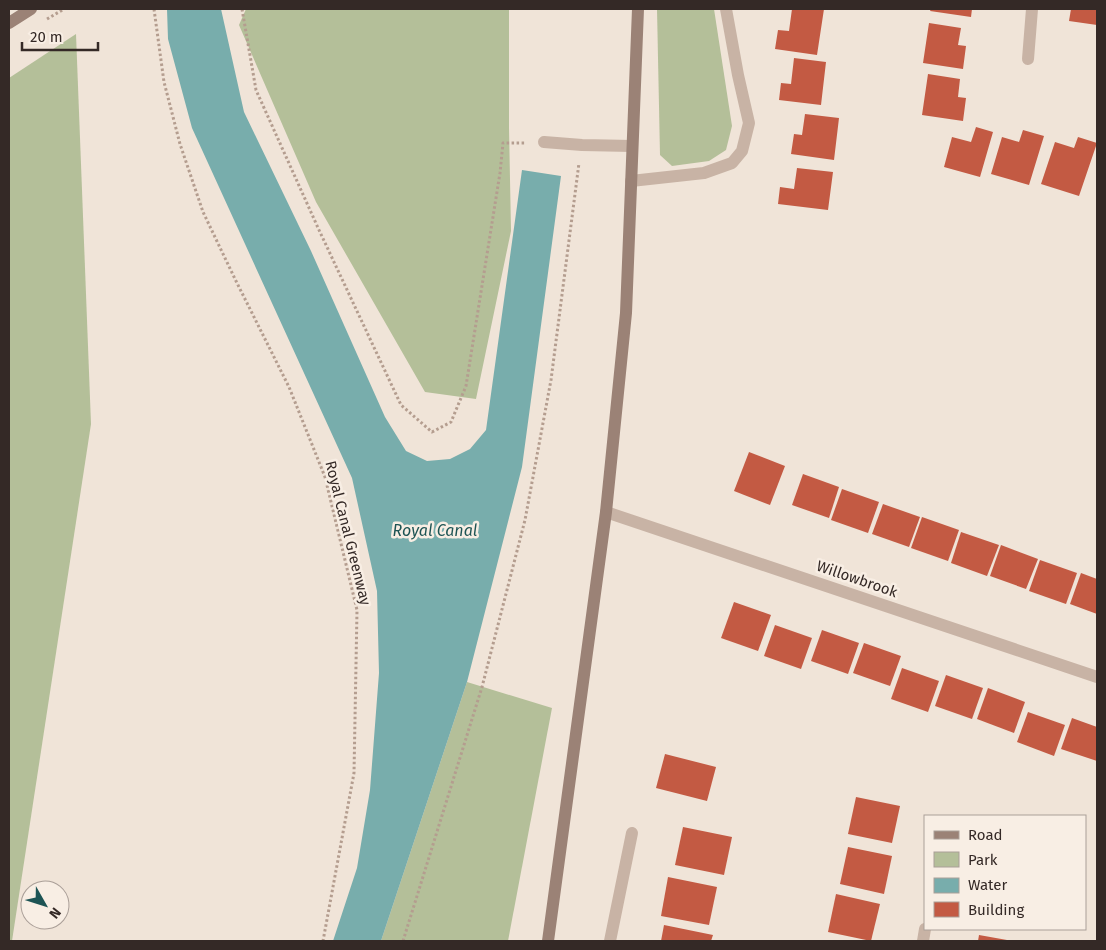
<svg xmlns="http://www.w3.org/2000/svg" width="1106" height="950" viewBox="0 0 1106 950" font-family="'Fira Sans',sans-serif">
	<style>
		.green { fill: #b4bf99 }
		.water { fill: #78adac }
		.building { fill: #c35a43 }
		.lines { fill: none; stroke-linecap: round; stroke-linejoin: round }
		.path { stroke: #b49d8f; stroke-width: 3; stroke-dasharray: 2.5 2.5; stroke-linecap: butt }
		.service { stroke: #c8b3a5; stroke-width: 12 }
		.minor { stroke: #c8b3a5; stroke-width: 12 }
		.secondary { stroke: #9b8276; stroke-width: 12 }
		.labels { text-anchor: middle; stroke-width: 5; stroke-linejoin: round; paint-order: stroke }
		.street-label { font-size: 15px; fill: #342926; stroke: #f8eee4 }
		.water-label { font-size: 16px; font-style: italic; fill: #1d5454; stroke: #f8eee4 }
	</style>
	<rect width="100%" height="100%" fill="#f0e4d8"/>
	<g class="green">
		<path d="M 246,9 L 509,9 L 509,128 L 511,231 L 476,399 L 425,392 L 316,202 L 239,25 Z"/>
		<path d="M 657,9 L 714,9 L 732,126 L 726,150 L 709,161 L 672,166 L 660,155 Z"/>
		<path d="M 76,34 L 91,424 L 12,941 L 9,941 L 9,78 Z"/>
		<path d="M 467,682 L 552,708 L 508,941 L 381,941 Z"/>
	</g>
	<path class="water" d="M 167,9 L 221,9 L 244,112 L 311,251 L 385,417 L 406,451 L 427,461 L 450,459 L 470,449 L 486,430 L 522,170 L 561,176 L 522,467 L 467,682 L 381,941 L 333,941 L 357,868 L 370,790 L 379,673 L 377,591 L 352,478 L 192,128 L 168,39 Z"/>
	<g class="building">
		<path d="M 792,9 L 824,9 L 817,55 L 775,49 L 778,30 L 789,31 Z"/>
		<path d="M 931,9 L 972,9 L 971,17 L 930,11 Z"/>
		<path d="M 1071,9 L 1097,9 L 1097,25 L 1069,21 Z"/>
		<path d="M 929,23 L 961,28 L 958,45 L 966,46 L 963,69 L 923,63 Z"/>
		<path d="M 794,58 L 826,62 L 821,105 L 779,100 L 781,83 L 791,84 Z"/>
		<path d="M 928,74 L 960,79 L 958,97 L 966,98 L 963,121 L 922,115 Z"/>
		<path d="M 805,114 L 839,118 L 834,160 L 791,154 L 794,134 L 802,135 Z"/>
		<path d="M 976,127 L 993,132 L 980,177 L 944,167 L 952,137 L 971,142 Z"/>
		<path d="M 1023,130 L 1044,136 L 1029,185 L 991,174 L 1002,137 L 1019,142 Z"/>
		<path d="M 1078,137 L 1097,143 L 1079,196 L 1041,184 L 1055,142 L 1074,148 Z"/>
		<path d="M 797,168 L 833,172 L 828,210 L 778,204 L 780,187 L 794,189 Z"/>
		<path d="M 749,452 L 785,466 L 770,505 L 734,491 Z"/>
		<path d="M 803,474 L 839,487 L 829,518 L 792,505 Z"/>
		<path d="M 842,489 L 879,502 L 868,533 L 831,520 Z"/>
		<path d="M 883,504 L 920,517 L 909,547 L 872,534 Z"/>
		<path d="M 922,517 L 959,530 L 948,561 L 911,548 Z"/>
		<path d="M 961,532 L 999,545 L 987,576 L 951,563 Z"/>
		<path d="M 1001,545 L 1038,559 L 1026,589 L 990,576 Z"/>
		<path d="M 1040,560 L 1077,573 L 1066,604 L 1029,591 Z"/>
		<path d="M 1081,573 L 1097,579 L 1097,614 L 1070,604 Z"/>
		<path d="M 734,602 L 771,615 L 758,651 L 721,638 Z"/>
		<path d="M 775,625 L 812,638 L 801,669 L 764,656 Z"/>
		<path d="M 822,630 L 859,643 L 848,674 L 811,661 Z"/>
		<path d="M 864,643 L 901,656 L 890,686 L 853,673 Z"/>
		<path d="M 902,668 L 939,681 L 928,712 L 891,699 Z"/>
		<path d="M 946,675 L 983,688 L 972,719 L 935,706 Z"/>
		<path d="M 988,688 L 1025,702 L 1014,733 L 977,719 Z"/>
		<path d="M 1028,712 L 1065,725 L 1054,756 L 1017,742 Z"/>
		<path d="M 1072,718 L 1097,727 L 1097,761 L 1061,749 Z"/>
		<path d="M 665,754 L 716,767 L 707,801 L 656,788 Z"/>
		<path d="M 856,797 L 900,806 L 892,843 L 848,834 Z"/>
		<path d="M 683,827 L 732,837 L 724,875 L 675,865 Z"/>
		<path d="M 848,847 L 892,856 L 884,894 L 840,884 Z"/>
		<path d="M 668,877 L 717,887 L 709,925 L 661,916 Z"/>
		<path d="M 836,894 L 880,904 L 871,941 L 828,932 Z"/>
		<path d="M 664,925 L 713,935 L 711,941 L 661,941 Z"/>
		<path d="M 979,935 L 1007,940 L 1006,941 L 978,941 Z"/>
	</g>
	<g class="lines">
		<g class="path">
			<path d="M 154,9 L 164,82 L 180,144 L 203,212 L 236,281 L 289,387 L 325,477 L 357,610 L 354,773 L 323,941"/>
			<path d="M 242,9 L 256,90 L 319,230 L 401,405 L 432,432 L 451,422 L 466,386 L 500,173 L 503,143 L 526,143"/>
			<path d="M 47,19 L 64,9"/>
			<path d="M 403,941 L 482,687 L 525,520 L 551,380 L 579,163"/>
		</g>
		<path class="service" d="M 544,142 L 582,145 L 632,146"/>
		<g class="minor">
			<path d="M 1028,59 L 1032,9"/>
			<path d="M 631,181 L 704,173 L 732,163 L 742,151 L 749,123 L 738,75 L 726,9"/>
			<path d="M 606,512 L 1097,677"/>
			<path d="M 610,941 L 632,833"/>
			<path d="M 923,941 L 925,929"/>
		</g>
		<g class="secondary">
			<path d="M 9,23 L 31,9"/>
			<path d="M 548,941 L 606,512 L 626,313 L 638,9"/>
		</g>
	</g>
	<g class="labels">
		<g class="street-label">
			<text transform="translate(348 533) rotate(76)" y="5">Royal Canal Greenway</text>
			<text transform="translate(857 579) rotate(19)" y="5">Willowbrook</text>
		</g>
		<g class="water-label">
			<text x="435" y="536">Royal Canal</text>
		</g>
	</g>
	<rect width="1106" height="950" fill="none" stroke="#342926" stroke-width="20"/>
	<rect x="924" y="815" width="162" height="115" fill="#f8eee4" stroke="#aa9f98"/>
	<rect x="934" y="831" width="25" height="8" fill="#9b8276" stroke="#aa9f98"/>
	<text x="968" y="840" font-size="15" fill="#342926">Road</text>
	<rect x="934" y="852" width="25" height="15" fill="#b4bf99" stroke="#aa9f98"/>
	<text x="968" y="865" font-size="15" fill="#342926">Park</text>
	<rect x="934" y="878" width="25" height="15" fill="#78adac" stroke="#aa9f98"/>
	<text x="968" y="890" font-size="15" fill="#342926">Water</text>
	<rect x="934" y="902" width="25" height="15" fill="#c35a43" stroke="#aa9f98"/>
	<text x="968" y="915" font-size="15" fill="#342926">Building</text>
	<g transform="translate(45 905) rotate(129)"><circle r="24" fill="#f8eee4" stroke="#aa9f98"/>
	<path d="M0-4L9 19L0 12L-9 19Z" fill="#1d5454"/>
	<text y="-8" font-size="14" font-weight="bold" text-anchor="middle" fill="#342926">N</text>
	</g>
	<path d="M22 42v8h76v-8" fill="none" stroke="#342926" stroke-width="2.5"/>
	<text x="30" y="42" font-size="15" fill="#342926" stroke="#f8eee4" stroke-width="4" paint-order="stroke">20 m</text>
</svg>
